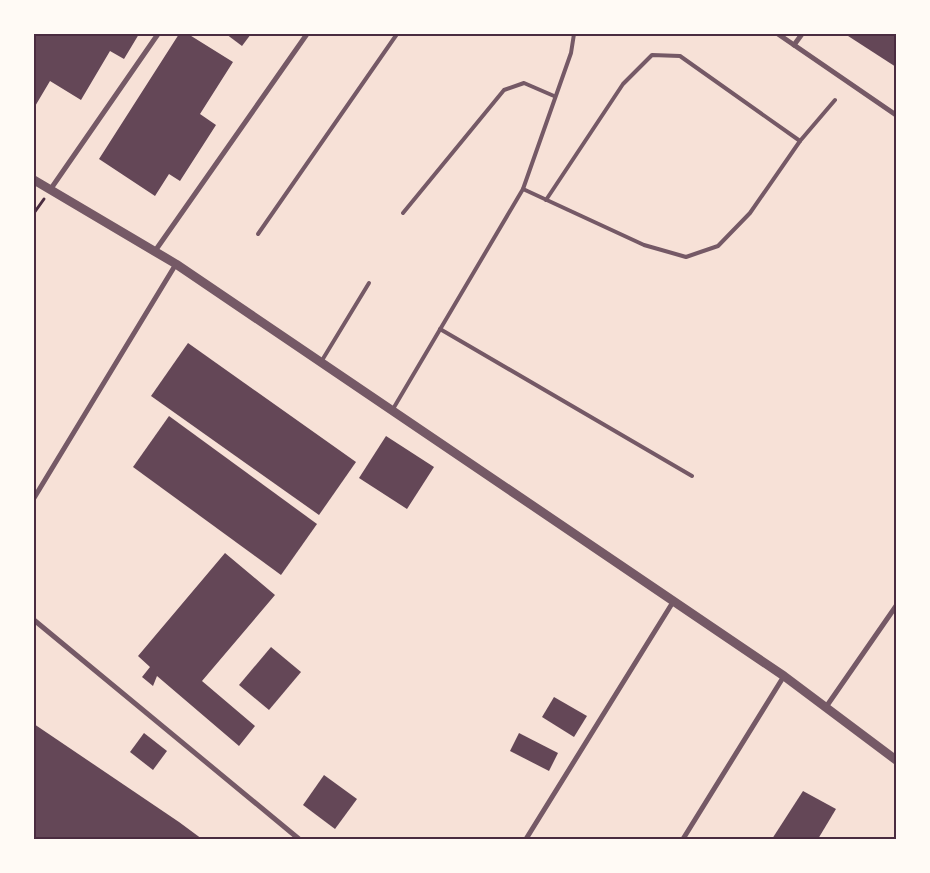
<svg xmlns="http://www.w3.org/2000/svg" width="930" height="873" viewBox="0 0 930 873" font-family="Arial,sans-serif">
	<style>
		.building { fill: #644757 }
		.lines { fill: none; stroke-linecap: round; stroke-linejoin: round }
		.path { stroke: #4a2c40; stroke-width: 3 }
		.service { stroke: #755966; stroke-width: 4 }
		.minor { stroke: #755966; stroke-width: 5 }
		.tertiary { stroke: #755966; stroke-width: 9 }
		.neatline { fill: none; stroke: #4a2c40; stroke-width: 2 }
	</style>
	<rect width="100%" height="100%" fill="#f7e1d7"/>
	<g class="building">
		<path d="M 34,34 L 139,34 L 124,59 L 110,51 L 81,100 L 50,81 L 34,108 Z"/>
		<path d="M 179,34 L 188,34 L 233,62 L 200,114 L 216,125 L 180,181 L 169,174 L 155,196 L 99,159 Z"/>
		<path d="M 226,34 L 251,34 L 242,46 Z"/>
		<path d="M 845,34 L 896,34 L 896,67 Z"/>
		<path d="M 188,343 L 356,462 L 319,515 L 151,396 Z"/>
		<path d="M 169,416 L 317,524 L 281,575 L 133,467 Z"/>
		<path d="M 386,436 L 434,467 L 407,509 L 359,478 Z"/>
		<path d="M 225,553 L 275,595 L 202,681 L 255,726 L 239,746 L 157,676 L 153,686 L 142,677 L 150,667 L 138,656 Z"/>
		<path d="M 271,647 L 301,672 L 269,710 L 239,685 Z"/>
		<path d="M 554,697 L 587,716 L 574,737 L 542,717 Z"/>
		<path d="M 34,724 L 179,822 L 202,839 L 34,839 Z"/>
		<path d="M 144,733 L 167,751 L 153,770 L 130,752 Z"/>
		<path d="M 519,733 L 558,753 L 549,771 L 510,751 Z"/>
		<path d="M 324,775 L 357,799 L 335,829 L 303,805 Z"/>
		<path d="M 803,791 L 836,809 L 818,839 L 772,839 Z"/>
	</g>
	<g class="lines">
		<path class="path" d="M 34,213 L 44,199"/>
		<g class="service">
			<path d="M 523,189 L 644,245 L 686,257 L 718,246 L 750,213 L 800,141 L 835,100"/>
			<path d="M 546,200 L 623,84 L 652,55 L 680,56 L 800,141"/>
			<path d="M 403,213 L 504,90 L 524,83 L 554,96"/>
			<path d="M 258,234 L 397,34"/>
			<path d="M 440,329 L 692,476"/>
			<path d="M 321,362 L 369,283"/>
			<path d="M 393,409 L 523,189 L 571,53 L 574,34"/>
		</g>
		<g class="minor">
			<path d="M 778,34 L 896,115"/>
			<path d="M 794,45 L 802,34"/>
			<path d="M 50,190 L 158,34"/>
			<path d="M 155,251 L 307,34"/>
			<path d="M 34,498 L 176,264"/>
			<path d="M 34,620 L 299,839"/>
			<path d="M 826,707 L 896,606"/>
			<path d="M 526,839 L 673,602"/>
			<path d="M 683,839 L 784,676"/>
		</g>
		<path class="tertiary" d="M 34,180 L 176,264 L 784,676 L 896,760"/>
	</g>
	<rect width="930" height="873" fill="none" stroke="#fffaf5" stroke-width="70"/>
	<rect x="35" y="35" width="860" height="803" class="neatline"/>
</svg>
